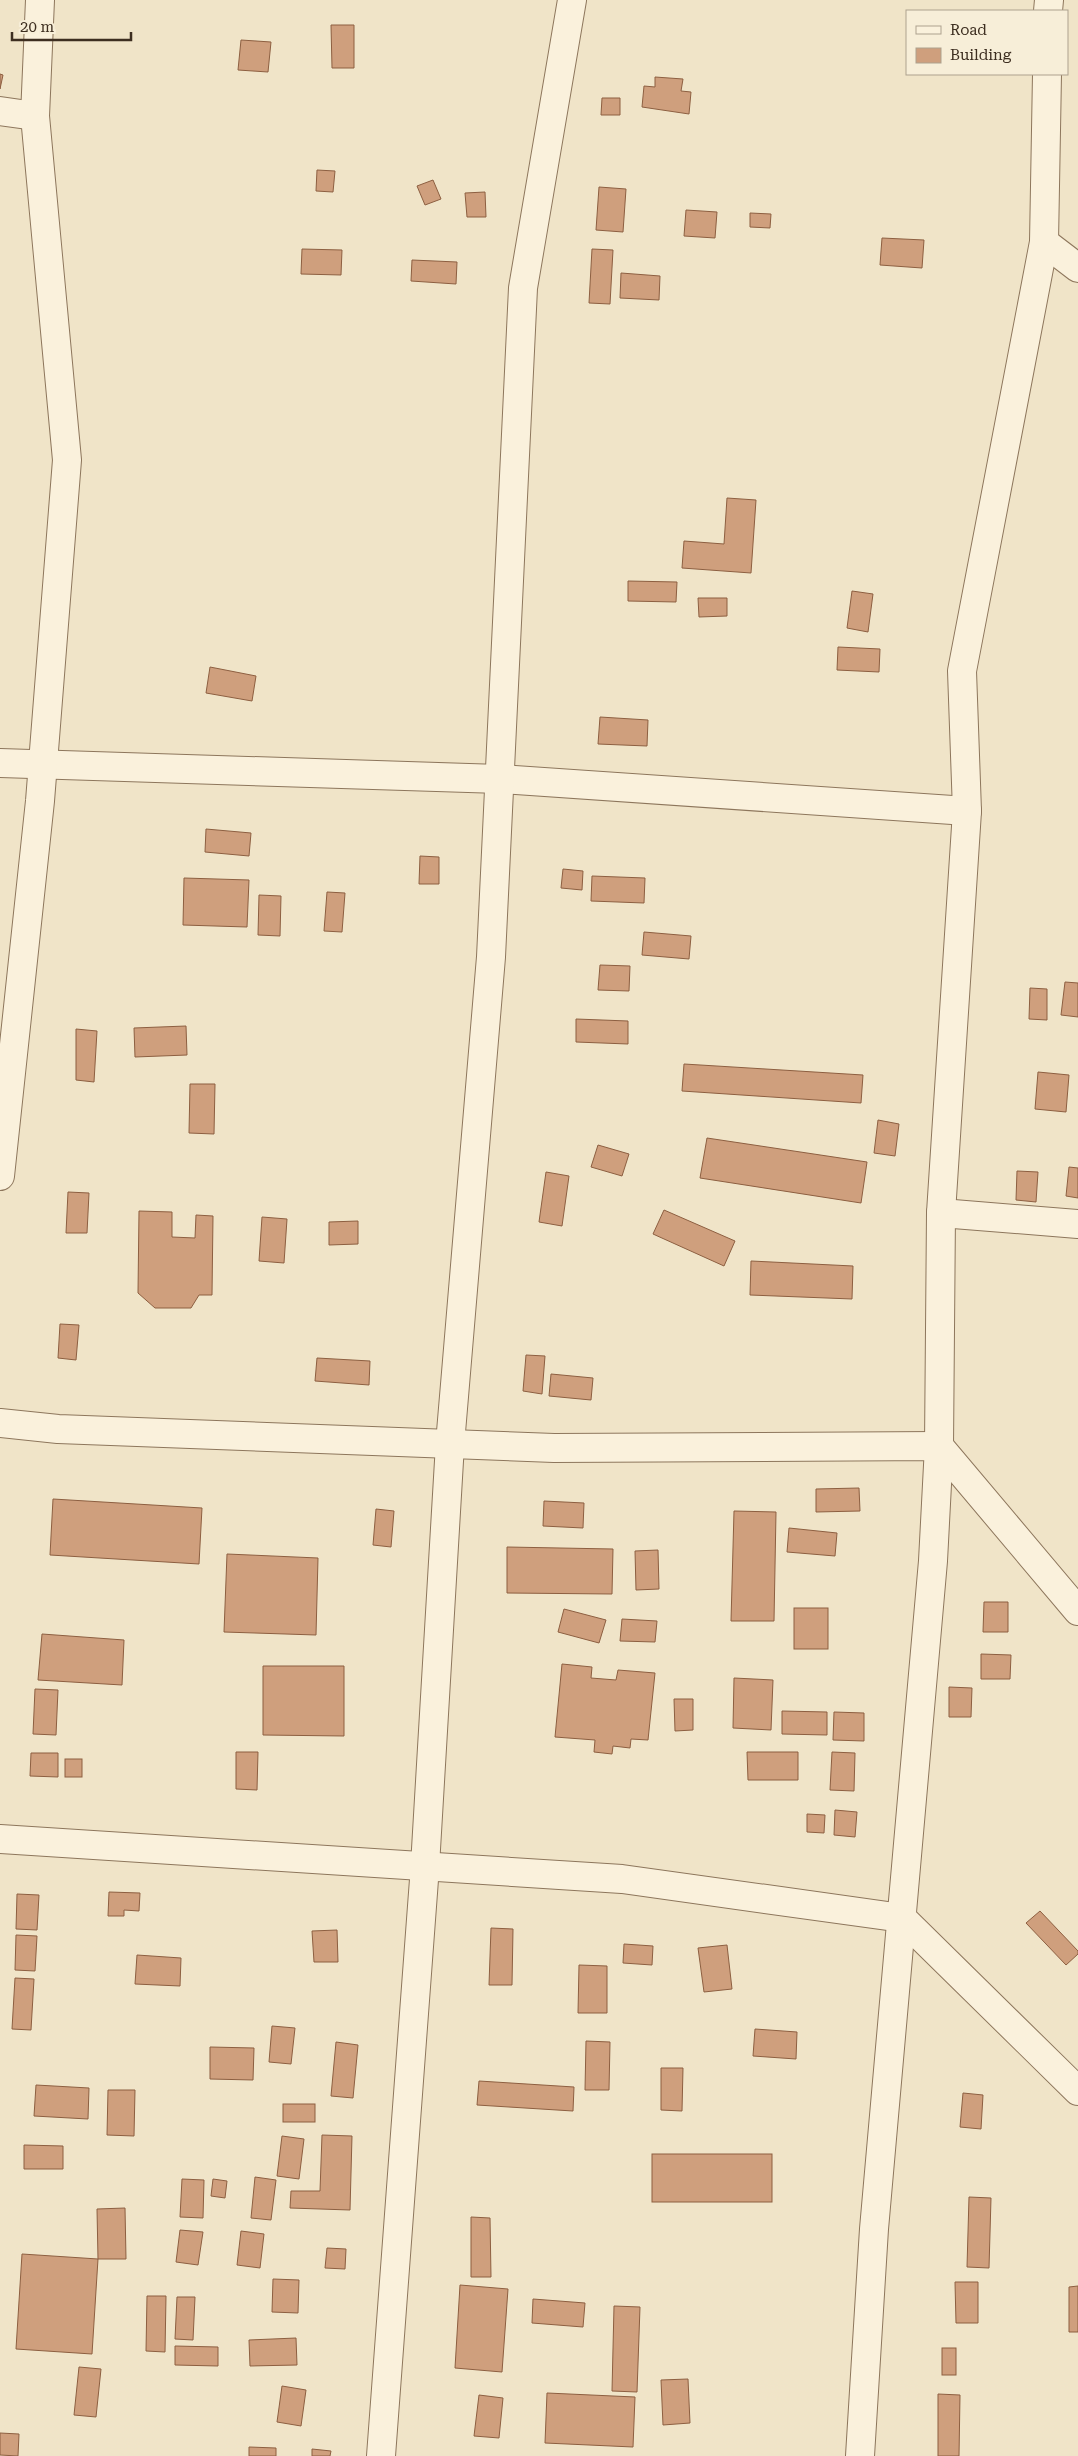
<svg xmlns="http://www.w3.org/2000/svg" width="1078" height="2456" viewBox="0 0 1078 2456" font-family="'Roboto Serif',serif">
	<style>
		.building { fill: #cf9f7d; stroke: #8d5f41 }
		.lines { fill: none; stroke-linecap: round; stroke-linejoin: round }
		.minor-casing { stroke: #8d765c; stroke-width: 30 }
		.minor { stroke: #faf1dc; stroke-width: 28 }
	</style>
	<rect width="100%" height="100%" fill="#f0e4c8"/>
	<g class="building">
		<path d="M 331,25 L 354,25 L 354,68 L 332,68 Z"/>
		<path d="M 241,40 L 271,42 L 268,72 L 238,70 Z"/>
		<path d="M 0,74 L 3,75 L 0,89 Z"/>
		<path d="M 655,77 L 683,79 L 681,91 L 691,92 L 689,114 L 642,107 L 644,86 L 655,87 Z"/>
		<path d="M 602,98 L 620,98 L 620,115 L 601,115 Z"/>
		<path d="M 317,170 L 335,171 L 333,192 L 316,191 Z"/>
		<path d="M 433,180 L 441,199 L 425,205 L 417,186 Z"/>
		<path d="M 599,187 L 626,189 L 623,232 L 596,230 Z"/>
		<path d="M 485,192 L 486,217 L 467,217 L 465,193 Z"/>
		<path d="M 686,210 L 717,212 L 715,238 L 684,236 Z"/>
		<path d="M 750,213 L 771,214 L 770,228 L 750,227 Z"/>
		<path d="M 882,238 L 924,240 L 922,268 L 880,265 Z"/>
		<path d="M 302,249 L 342,250 L 341,275 L 301,274 Z"/>
		<path d="M 592,249 L 613,250 L 610,304 L 589,303 Z"/>
		<path d="M 412,260 L 457,262 L 456,284 L 411,281 Z"/>
		<path d="M 621,273 L 660,276 L 659,300 L 620,298 Z"/>
		<path d="M 727,498 L 756,500 L 751,573 L 682,568 L 684,541 L 724,544 Z"/>
		<path d="M 628,581 L 677,582 L 676,602 L 628,601 Z"/>
		<path d="M 852,591 L 873,594 L 868,632 L 847,628 Z"/>
		<path d="M 698,598 L 727,598 L 727,616 L 699,617 Z"/>
		<path d="M 838,647 L 880,649 L 879,672 L 837,670 Z"/>
		<path d="M 210,667 L 256,676 L 252,701 L 206,693 Z"/>
		<path d="M 600,717 L 648,720 L 647,746 L 598,744 Z"/>
		<path d="M 206,829 L 251,833 L 249,856 L 205,852 Z"/>
		<path d="M 420,856 L 439,857 L 439,884 L 419,884 Z"/>
		<path d="M 563,869 L 583,871 L 582,890 L 561,888 Z"/>
		<path d="M 592,876 L 645,878 L 644,903 L 591,901 Z"/>
		<path d="M 184,878 L 249,880 L 247,927 L 183,925 Z"/>
		<path d="M 327,892 L 345,893 L 342,932 L 324,931 Z"/>
		<path d="M 259,895 L 281,896 L 280,936 L 258,935 Z"/>
		<path d="M 644,932 L 691,936 L 689,959 L 642,955 Z"/>
		<path d="M 600,965 L 630,966 L 629,991 L 598,990 Z"/>
		<path d="M 1065,982 L 1078,983 L 1078,1017 L 1061,1015 Z"/>
		<path d="M 1030,988 L 1047,989 L 1047,1020 L 1029,1019 Z"/>
		<path d="M 576,1019 L 628,1021 L 628,1044 L 576,1042 Z"/>
		<path d="M 186,1026 L 187,1055 L 135,1057 L 134,1028 Z"/>
		<path d="M 76,1029 L 97,1031 L 94,1082 L 76,1080 Z"/>
		<path d="M 684,1064 L 863,1075 L 861,1103 L 682,1091 Z"/>
		<path d="M 1038,1072 L 1069,1075 L 1066,1112 L 1035,1109 Z"/>
		<path d="M 190,1084 L 215,1084 L 214,1134 L 189,1133 Z"/>
		<path d="M 878,1120 L 899,1124 L 895,1156 L 874,1153 Z"/>
		<path d="M 707,1138 L 867,1162 L 861,1203 L 700,1178 Z"/>
		<path d="M 598,1145 L 629,1154 L 622,1176 L 591,1167 Z"/>
		<path d="M 1069,1167 L 1078,1168 L 1078,1198 L 1066,1196 Z"/>
		<path d="M 1017,1171 L 1038,1172 L 1036,1202 L 1016,1200 Z"/>
		<path d="M 546,1172 L 569,1176 L 562,1226 L 539,1222 Z"/>
		<path d="M 68,1192 L 89,1193 L 87,1233 L 66,1233 Z"/>
		<path d="M 664,1210 L 735,1241 L 724,1266 L 653,1234 Z"/>
		<path d="M 139,1211 L 172,1212 L 172,1237 L 195,1238 L 196,1215 L 213,1216 L 212,1295 L 199,1295 L 191,1308 L 155,1308 L 138,1293 Z"/>
		<path d="M 262,1217 L 287,1219 L 284,1263 L 259,1261 Z"/>
		<path d="M 358,1221 L 358,1244 L 329,1245 L 329,1222 Z"/>
		<path d="M 751,1261 L 853,1266 L 852,1299 L 750,1295 Z"/>
		<path d="M 60,1324 L 79,1325 L 76,1360 L 58,1358 Z"/>
		<path d="M 526,1355 L 545,1356 L 542,1394 L 523,1391 Z"/>
		<path d="M 317,1358 L 370,1361 L 369,1385 L 315,1381 Z"/>
		<path d="M 551,1374 L 593,1378 L 591,1400 L 549,1396 Z"/>
		<path d="M 859,1488 L 860,1511 L 816,1512 L 816,1489 Z"/>
		<path d="M 53,1499 L 202,1508 L 199,1564 L 50,1555 Z"/>
		<path d="M 544,1501 L 584,1503 L 583,1528 L 543,1526 Z"/>
		<path d="M 376,1509 L 394,1511 L 391,1547 L 373,1545 Z"/>
		<path d="M 734,1511 L 776,1512 L 774,1621 L 731,1621 Z"/>
		<path d="M 789,1528 L 837,1533 L 835,1556 L 787,1552 Z"/>
		<path d="M 507,1547 L 613,1549 L 612,1594 L 507,1593 Z"/>
		<path d="M 658,1550 L 659,1589 L 636,1590 L 635,1551 Z"/>
		<path d="M 227,1554 L 318,1558 L 316,1635 L 224,1632 Z"/>
		<path d="M 984,1602 L 1008,1602 L 1008,1632 L 983,1632 Z"/>
		<rect x="794" y="1608" width="34" height="41"/>
		<path d="M 564,1609 L 606,1620 L 599,1643 L 558,1632 Z"/>
		<path d="M 622,1619 L 657,1621 L 655,1642 L 620,1641 Z"/>
		<path d="M 42,1634 L 124,1640 L 122,1685 L 38,1680 Z"/>
		<path d="M 981,1654 L 1011,1655 L 1010,1679 L 981,1679 Z"/>
		<path d="M 562,1664 L 592,1667 L 591,1678 L 616,1680 L 618,1670 L 655,1673 L 648,1740 L 631,1739 L 630,1748 L 613,1746 L 612,1754 L 594,1752 L 595,1740 L 555,1737 Z"/>
		<path d="M 263,1666 L 344,1666 L 344,1736 L 263,1735 Z"/>
		<path d="M 734,1678 L 773,1680 L 771,1730 L 733,1728 Z"/>
		<path d="M 949,1687 L 972,1688 L 971,1717 L 949,1717 Z"/>
		<path d="M 35,1689 L 58,1690 L 56,1735 L 33,1734 Z"/>
		<path d="M 674,1699 L 693,1699 L 693,1730 L 675,1731 Z"/>
		<path d="M 782,1711 L 827,1712 L 827,1735 L 782,1734 Z"/>
		<path d="M 834,1712 L 864,1713 L 864,1741 L 833,1740 Z"/>
		<path d="M 236,1752 L 258,1752 L 257,1790 L 236,1789 Z"/>
		<path d="M 747,1752 L 798,1752 L 798,1780 L 748,1780 Z"/>
		<path d="M 832,1752 L 855,1753 L 854,1791 L 830,1790 Z"/>
		<path d="M 31,1753 L 58,1753 L 58,1777 L 30,1776 Z"/>
		<rect x="65" y="1759" width="17" height="18"/>
		<path d="M 835,1810 L 857,1812 L 855,1837 L 834,1835 Z"/>
		<path d="M 807,1814 L 825,1815 L 824,1833 L 807,1832 Z"/>
		<path d="M 109,1892 L 140,1893 L 139,1911 L 124,1910 L 124,1916 L 108,1916 Z"/>
		<path d="M 17,1894 L 39,1895 L 37,1930 L 16,1929 Z"/>
		<path d="M 1040,1911 L 1078,1951 L 1078,1954 L 1066,1965 L 1026,1923 Z"/>
		<path d="M 491,1928 L 513,1929 L 512,1985 L 489,1985 Z"/>
		<path d="M 337,1930 L 338,1962 L 314,1962 L 312,1931 Z"/>
		<path d="M 16,1935 L 37,1936 L 35,1971 L 15,1970 Z"/>
		<path d="M 624,1944 L 653,1946 L 652,1965 L 623,1963 Z"/>
		<path d="M 727,1945 L 732,1989 L 704,1992 L 698,1948 Z"/>
		<path d="M 137,1955 L 181,1958 L 180,1986 L 135,1984 Z"/>
		<path d="M 579,1965 L 607,1966 L 607,2013 L 578,2013 Z"/>
		<path d="M 15,1978 L 34,1979 L 31,2030 L 12,2029 Z"/>
		<path d="M 272,2026 L 295,2028 L 291,2064 L 269,2062 Z"/>
		<path d="M 755,2029 L 797,2032 L 796,2059 L 753,2056 Z"/>
		<path d="M 586,2041 L 610,2042 L 609,2090 L 585,2090 Z"/>
		<path d="M 336,2042 L 358,2045 L 353,2098 L 331,2096 Z"/>
		<path d="M 210,2047 L 254,2048 L 253,2080 L 210,2079 Z"/>
		<path d="M 661,2068 L 683,2068 L 682,2111 L 661,2110 Z"/>
		<path d="M 479,2081 L 574,2087 L 573,2111 L 477,2105 Z"/>
		<path d="M 36,2085 L 89,2088 L 88,2119 L 34,2116 Z"/>
		<path d="M 108,2090 L 135,2090 L 134,2136 L 107,2135 Z"/>
		<path d="M 963,2093 L 983,2095 L 981,2129 L 960,2127 Z"/>
		<rect x="283" y="2104" width="32" height="18"/>
		<path d="M 322,2135 L 352,2136 L 350,2210 L 290,2208 L 291,2191 L 320,2191 Z"/>
		<path d="M 282,2136 L 304,2139 L 299,2179 L 277,2176 Z"/>
		<path d="M 24,2145 L 63,2146 L 63,2169 L 24,2169 Z"/>
		<rect x="652" y="2154" width="120" height="48"/>
		<path d="M 255,2177 L 276,2180 L 271,2220 L 251,2218 Z"/>
		<path d="M 182,2179 L 204,2180 L 203,2218 L 180,2217 Z"/>
		<path d="M 213,2179 L 227,2181 L 225,2198 L 211,2196 Z"/>
		<path d="M 969,2197 L 991,2198 L 989,2268 L 967,2267 Z"/>
		<path d="M 125,2208 L 126,2259 L 98,2259 L 97,2209 Z"/>
		<path d="M 471,2217 L 490,2218 L 491,2277 L 471,2277 Z"/>
		<path d="M 180,2230 L 203,2232 L 198,2265 L 176,2262 Z"/>
		<path d="M 241,2231 L 264,2234 L 260,2268 L 237,2265 Z"/>
		<path d="M 327,2248 L 346,2249 L 345,2269 L 325,2268 Z"/>
		<path d="M 22,2254 L 98,2259 L 92,2354 L 16,2349 Z"/>
		<path d="M 273,2279 L 299,2280 L 298,2313 L 272,2312 Z"/>
		<path d="M 955,2282 L 978,2282 L 978,2323 L 956,2323 Z"/>
		<path d="M 460,2285 L 508,2289 L 502,2372 L 455,2368 Z"/>
		<path d="M 1078,2286 L 1078,2332 L 1069,2332 L 1069,2287 Z"/>
		<path d="M 147,2296 L 166,2296 L 165,2352 L 146,2351 Z"/>
		<path d="M 177,2297 L 195,2297 L 193,2340 L 175,2339 Z"/>
		<path d="M 533,2299 L 585,2303 L 583,2327 L 532,2323 Z"/>
		<path d="M 614,2306 L 640,2307 L 637,2392 L 612,2391 Z"/>
		<path d="M 296,2338 L 297,2365 L 250,2366 L 249,2340 Z"/>
		<path d="M 175,2346 L 218,2347 L 218,2366 L 175,2365 Z"/>
		<rect x="942" y="2348" width="14" height="27"/>
		<path d="M 79,2367 L 101,2369 L 96,2417 L 74,2415 Z"/>
		<path d="M 688,2379 L 690,2423 L 663,2425 L 661,2380 Z"/>
		<path d="M 282,2386 L 306,2390 L 301,2426 L 277,2422 Z"/>
		<path d="M 547,2393 L 635,2397 L 633,2447 L 545,2443 Z"/>
		<path d="M 938,2394 L 960,2395 L 959,2456 L 938,2456 Z"/>
		<path d="M 479,2395 L 503,2398 L 499,2438 L 474,2436 Z"/>
		<path d="M 0,2433 L 19,2434 L 18,2456 L 0,2455 Z"/>
		<path d="M 249,2447 L 276,2448 L 276,2456 L 249,2456 Z"/>
		<path d="M 312,2449 L 331,2451 L 330,2456 L 312,2456 Z"/>
	</g>
	<g class="lines">
		<g class="minor-casing">
			<g id="minor">
				<path d="M 1048,11 L 1049,0"/>
				<path d="M 0,111 L 35,116"/>
				<path d="M 1044,242 L 1078,268"/>
				<path d="M 0,763 L 500,779 L 967,811"/>
				<path d="M 0,1176 L 40,801 L 67,460 L 35,116 L 40,0"/>
				<path d="M 941,1213 L 1078,1224"/>
				<path d="M 0,1423 L 58,1429 L 554,1448 L 939,1446 L 1078,1611"/>
				<path d="M 0,1839 L 622,1879 L 902,1918 L 1078,2091"/>
				<path d="M 381,2456 L 425,1866 L 450,1444 L 491,957 L 523,288 L 572,0"/>
				<path d="M 860,2456 L 874,2229 L 933,1561 L 939,1446 L 941,1213 L 967,811 L 962,671 L 1044,242 L 1047,74"/>
			</g>
		</g>
		<use href="#minor" class="minor"/>
	</g>
	<rect x="906" y="10" width="162" height="65" fill="#f7eed8" stroke="#ada18e"/>
	<rect x="916" y="26" width="25" height="8" fill="#faf1dc" stroke="#ada18e"/>
	<text x="950" y="35" font-size="15" fill="#3d2e20">Road</text>
	<rect x="916" y="48" width="25" height="15" fill="#cf9f7d" stroke="#ada18e"/>
	<text x="950" y="60" font-size="15" fill="#3d2e20">Building</text>
	<path d="M12 32v8h119v-8" fill="none" stroke="#3d2e20" stroke-width="2.5"/>
	<text x="20" y="32" font-size="15" fill="#3d2e20" stroke="#f7eed8" stroke-width="4" paint-order="stroke">20 m</text>
</svg>
